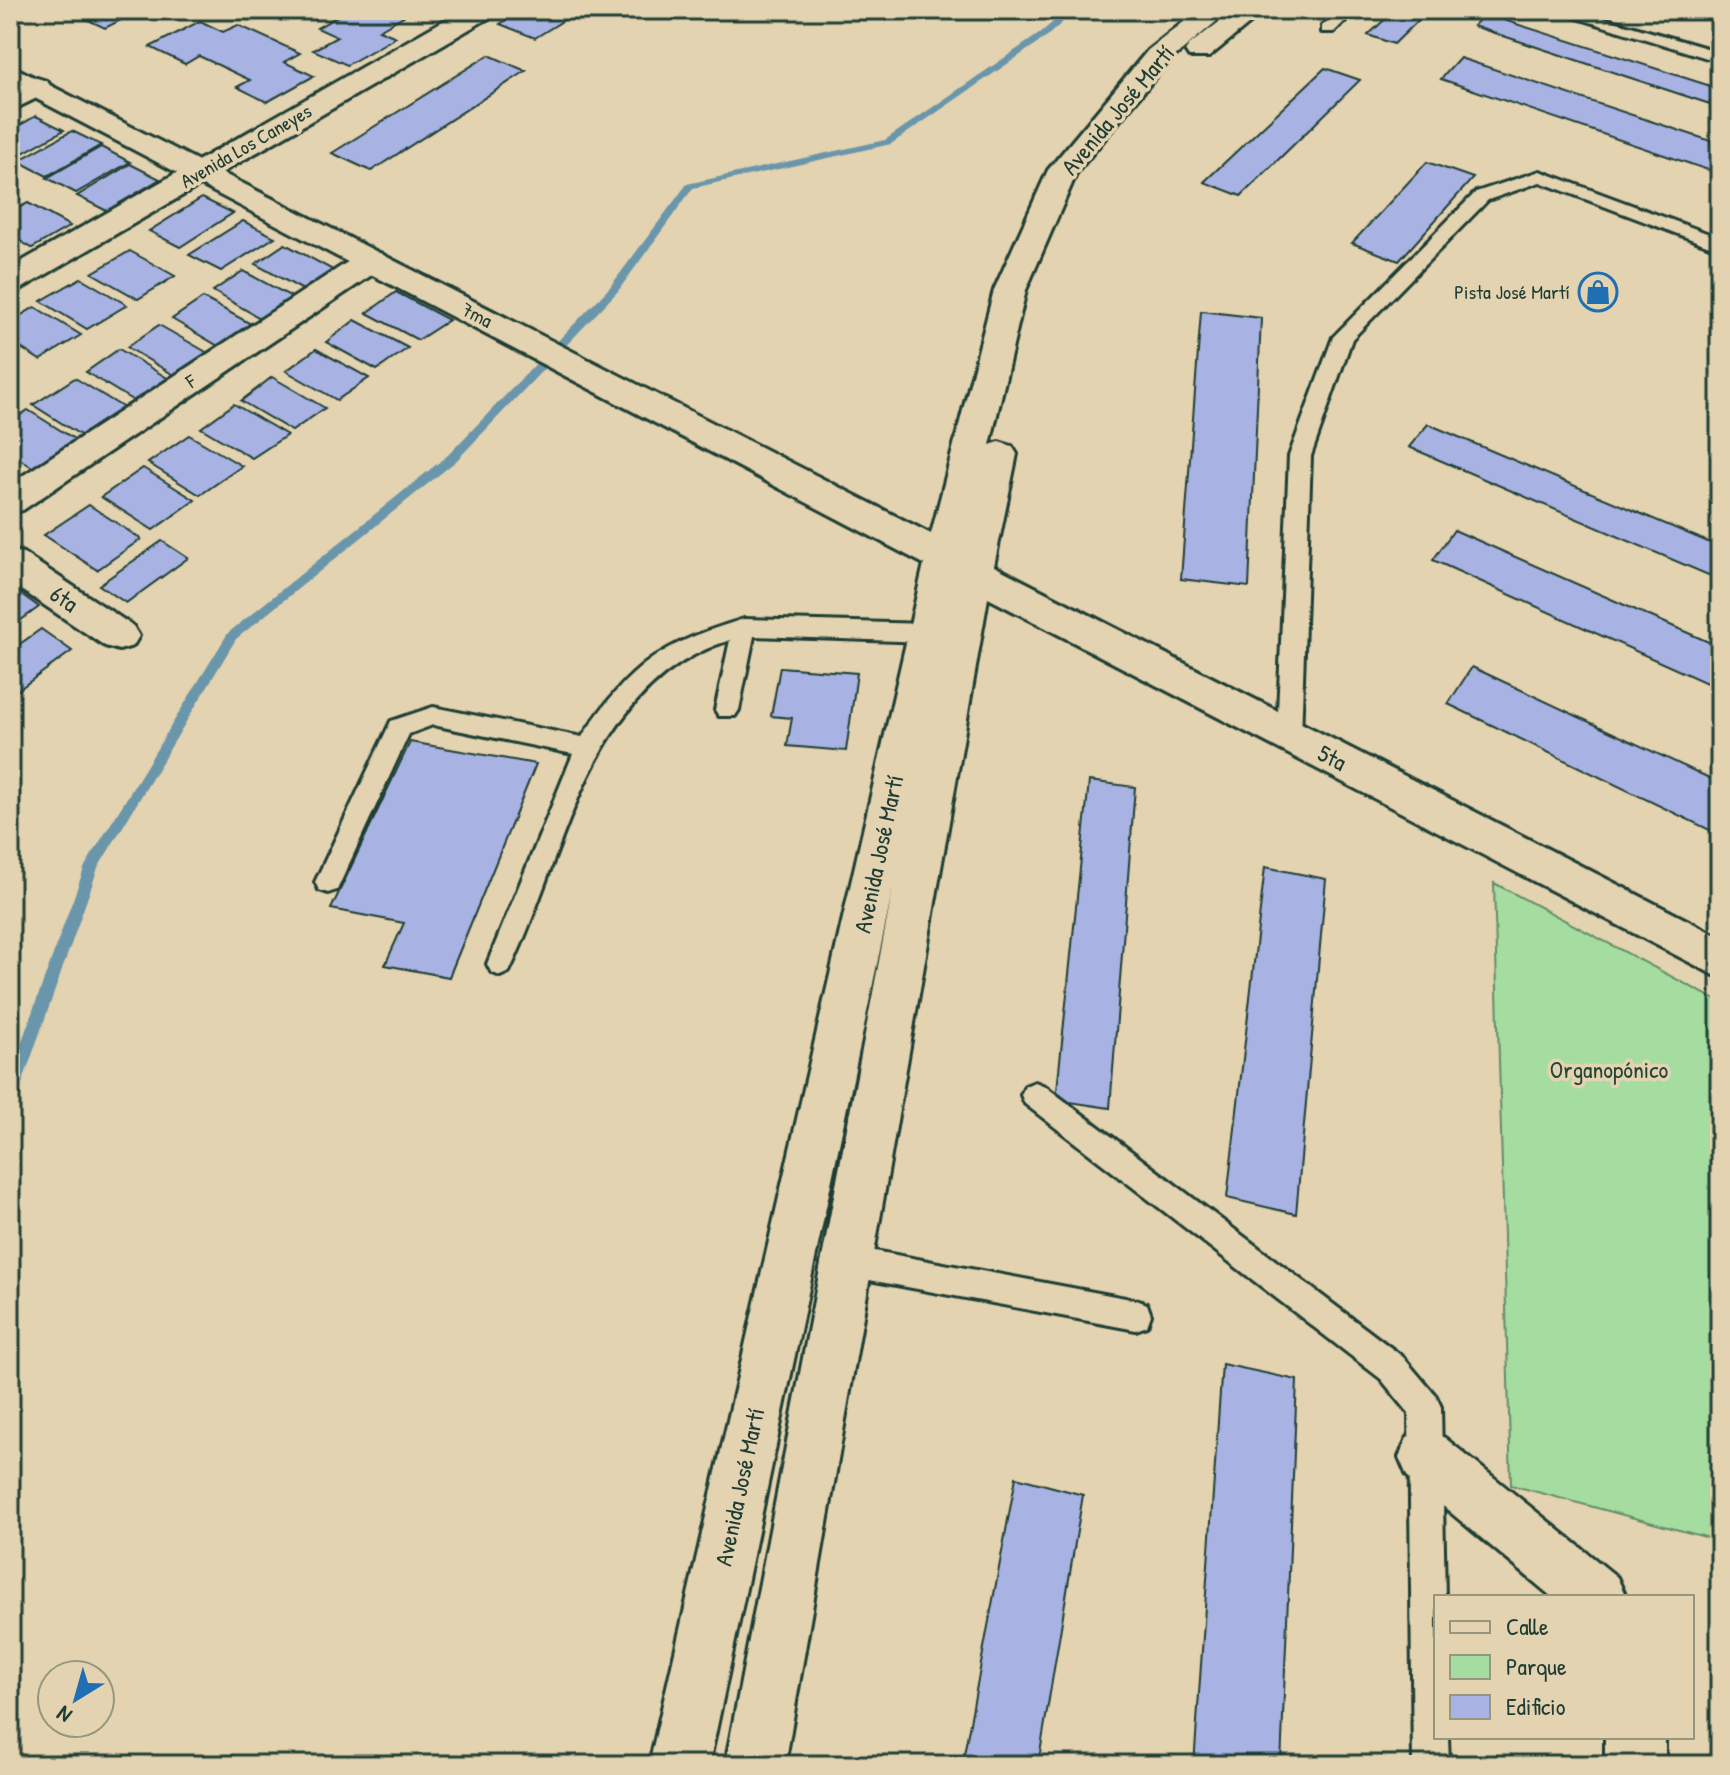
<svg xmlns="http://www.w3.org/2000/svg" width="1730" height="1775" viewBox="0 0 1730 1775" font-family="'Patrick Hand',sans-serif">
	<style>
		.green { fill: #a5dc9f; stroke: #628c6a; stroke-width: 2 }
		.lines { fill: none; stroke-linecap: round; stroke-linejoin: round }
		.stream { fill: #6b96ab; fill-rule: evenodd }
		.building { fill: #a8b3e3; stroke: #1f3d34; stroke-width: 2 }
		.lane-casing { stroke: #1f3d34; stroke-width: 6 }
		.street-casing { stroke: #1f3d34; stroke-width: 6 }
		.secondary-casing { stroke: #1f3d34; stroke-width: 6 }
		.lane { fill: #e4d3b0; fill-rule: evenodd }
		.street { fill: #e4d3b0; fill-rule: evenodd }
		.secondary { fill: #e4d3b0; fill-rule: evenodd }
		.labels { text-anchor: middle; stroke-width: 7; stroke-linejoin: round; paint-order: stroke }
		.far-street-label { font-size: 20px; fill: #1f3d34; stroke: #e4d3b0 }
		.far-poi-label { font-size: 20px; fill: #1f3d34; stroke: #e4d3b0; text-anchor: end }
		.street-label { font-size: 24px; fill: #1f3d34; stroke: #e4d3b0 }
		.park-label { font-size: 24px; fill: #264539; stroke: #e4d3b0 }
	</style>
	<rect width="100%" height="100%" fill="#e4d3b0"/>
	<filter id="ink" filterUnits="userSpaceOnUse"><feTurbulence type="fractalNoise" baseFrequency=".0125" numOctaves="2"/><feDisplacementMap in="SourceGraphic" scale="16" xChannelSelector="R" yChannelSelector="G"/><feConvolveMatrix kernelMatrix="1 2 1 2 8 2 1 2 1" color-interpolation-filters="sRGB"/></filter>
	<g filter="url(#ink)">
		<path class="green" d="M 1494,883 L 1720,1002 L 1720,1541 L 1511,1485 Z"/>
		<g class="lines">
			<path class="stream" d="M 1067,10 L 1076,10 L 1045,38 L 891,144 L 693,188 L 618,291 L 456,461 L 236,639 L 98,868 L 18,1095 L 15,1100 L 10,1102 L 10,1074 L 85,866 L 228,633 L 448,455 L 610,287 L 687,184 L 885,140 L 1039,34 Z"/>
		</g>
		<g class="building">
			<path d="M 100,10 L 141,10 L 105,28 L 84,18 Z"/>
			<path d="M 229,10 L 273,10 L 252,21 Z"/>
			<path d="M 349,10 L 414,10 L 379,30 L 396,37 L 347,65 L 313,50 L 337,37 L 317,28 Z"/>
			<path d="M 522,10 L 580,10 L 535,38 L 500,24 Z"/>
			<path d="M 1395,10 L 1429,10 L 1394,44 L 1368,35 Z"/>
			<path d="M 1485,14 L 1720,89 L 1720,92 L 1710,104 L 1473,26 Z"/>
			<path d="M 200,21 L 223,32 L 238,25 L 300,53 L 284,62 L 314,76 L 267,102 L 237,87 L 250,80 L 199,56 L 185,64 L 150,47 Z"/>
			<path d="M 489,55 L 526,71 L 371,171 L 332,153 Z"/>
			<path d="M 1460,58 L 1720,144 L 1720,174 L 1441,79 Z"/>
			<path d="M 1325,68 L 1360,80 L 1241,196 L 1204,182 Z"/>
			<path d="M 36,116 L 64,130 L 10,160 L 10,131 Z"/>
			<path d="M 72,131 L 101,145 L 47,176 L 18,161 Z"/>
			<path d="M 101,147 L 130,162 L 76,193 L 47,178 Z"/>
			<path d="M 1427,162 L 1473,178 L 1399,261 L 1352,243 Z"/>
			<path d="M 130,164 L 160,179 L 107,211 L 77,196 Z"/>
			<path d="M 202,198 L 233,213 L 180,247 L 149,231 Z"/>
			<path d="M 28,203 L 70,226 L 32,248 L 10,235 L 10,212 Z"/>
			<path d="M 243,221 L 275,237 L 221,271 L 189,255 Z"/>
			<path d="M 285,244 L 333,270 L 303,290 L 255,264 Z"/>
			<path d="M 130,251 L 175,276 L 138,299 L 92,273 Z"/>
			<path d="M 243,271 L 292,297 L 260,318 L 213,291 Z"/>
			<path d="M 81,278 L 127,305 L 87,329 L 41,301 Z"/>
			<path d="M 396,292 L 449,320 L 418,340 L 367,313 Z"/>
			<path d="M 203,298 L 253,325 L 220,347 L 172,319 Z"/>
			<path d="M 35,307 L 81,335 L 40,360 L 10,341 L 10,322 Z"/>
			<path d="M 1201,311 L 1261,318 L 1249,587 L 1181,579 Z"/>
			<path d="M 355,320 L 408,348 L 377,370 L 326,342 Z"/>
			<path d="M 159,325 L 208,353 L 174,375 L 127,347 Z"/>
			<path d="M 119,349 L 169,379 L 134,401 L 86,372 Z"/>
			<path d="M 316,349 L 369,378 L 337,400 L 286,371 Z"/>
			<path d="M 272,377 L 325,408 L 292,431 L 241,401 Z"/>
			<path d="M 75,378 L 124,408 L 82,436 L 33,405 Z"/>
			<path d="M 234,404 L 287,435 L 252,458 L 201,428 Z"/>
			<path d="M 28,410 L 76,440 L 34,468 L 10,453 L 10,422 Z"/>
			<path d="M 1428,424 L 1720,547 L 1720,580 L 1409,447 Z"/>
			<path d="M 189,435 L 242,466 L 200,495 L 148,463 Z"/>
			<path d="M 143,468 L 195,500 L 153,530 L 101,497 Z"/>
			<path d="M 89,505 L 141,539 L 97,570 L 44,535 Z"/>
			<path d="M 1454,530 L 1720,647 L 1720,689 L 1433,560 Z"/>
			<path d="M 162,541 L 188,558 L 126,603 L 99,585 Z"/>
			<path d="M 10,586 L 39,607 L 10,628 Z"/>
			<path d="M 41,629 L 72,651 L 11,695 L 10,651 Z"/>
			<path d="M 780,667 L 857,673 L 846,751 L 787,746 L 792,718 L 771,716 Z"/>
			<path d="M 1472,667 L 1720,783 L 1720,835 L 1448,704 Z"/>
			<path d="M 410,742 L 536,764 L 449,977 L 385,965 L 404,923 L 331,909 Z"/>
			<path d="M 1089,781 L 1135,787 L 1110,1108 L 1056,1100 Z"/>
			<path d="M 1265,867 L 1326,879 L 1296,1214 L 1227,1198 Z"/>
			<path d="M 1222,1364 L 1297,1380 L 1281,1765 L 1194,1765 Z"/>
			<path d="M 1016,1477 L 1083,1495 L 1038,1765 L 962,1765 Z"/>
		</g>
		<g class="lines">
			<g class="lane-casing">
				<g id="lane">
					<path d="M 1339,10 L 1356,10 L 1334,32 L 1322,32 L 1322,26 Z"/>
					<path d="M 1551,10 L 1576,10 L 1720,52 L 1720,62 Z"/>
					<path d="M 1540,171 L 1720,238 L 1720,250 L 1540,182 L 1488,200 L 1352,339 L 1311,456 L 1301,736 L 1298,743 L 1280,743 L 1277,736 L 1289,456 L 1333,337 L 1476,192 Z"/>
					<path d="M 744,619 L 927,624 L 935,627 L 939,633 L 935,639 L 927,642 L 754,636 L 739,710 L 735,716 L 719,716 L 715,710 L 730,640 C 586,685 567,853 509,972 L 500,976 L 491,972 L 487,964 L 573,754 L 433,725 L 409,734 L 337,890 L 328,893 L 319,890 L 315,882 L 391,721 L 433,707 L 582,737 C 631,664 661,644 744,619 Z"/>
					<path d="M 1035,1082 L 1045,1086 L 1403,1357 L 1436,1396 L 1441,1407 L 1445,1597 L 1436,1597 L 1436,1737 L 1448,1737 L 1449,1765 L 1413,1765 L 1409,1413 L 1381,1379 L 1025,1104 L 1021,1095 L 1025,1086 Z"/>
					<path d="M 848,1246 L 1136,1300 L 1147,1304 L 1151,1315 L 1147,1326 L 1136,1330 L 848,1276 L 837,1271 L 833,1261 L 837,1251 Z"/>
				</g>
			</g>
			<g class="street-casing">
				<g id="street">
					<path d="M 462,10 L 496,10 L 492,16 L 21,289 L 10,292 L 10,268 Z"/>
					<path d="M 37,78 L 47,81 L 51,87 L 47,93 L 10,111 L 10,90 Z"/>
					<path d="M 371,251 L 382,254 L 387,261 L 382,268 L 23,510 L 10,514 L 10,484 L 360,254 Z"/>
					<path d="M 10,550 L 23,553 L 133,626 L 139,636 L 133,646 L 119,650 L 105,646 L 10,582 Z"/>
					<path d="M 1426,1430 L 1445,1438 L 1617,1577 L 1626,1597 L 1552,1597 L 1407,1476 L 1399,1457 L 1407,1438 Z"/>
					<rect x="1605" y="1737" width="60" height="28"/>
				</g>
			</g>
			<g class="secondary-casing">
				<g id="secondary">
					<path d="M 1199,10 L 1230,10 L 1168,62 L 1077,172 L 1026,290 L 990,445 L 999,442 L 1012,446 L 1017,454 L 994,566 L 1720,937 L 1720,978 L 988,598 L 785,1765 L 725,1765 L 893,888 L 709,1765 L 649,1765 L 924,564 L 10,85 L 10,65 L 931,534 L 994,290 L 1048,170 L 1148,50 Z"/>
					<path d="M 1235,10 L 1266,10 L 1209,57 L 1189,57 L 1185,51 L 1189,45 Z"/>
				</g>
			</g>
			<use href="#lane" class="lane"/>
			<use href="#street" class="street"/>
			<use href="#secondary" class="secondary"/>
		</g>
	</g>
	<defs>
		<g id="shop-ring" transform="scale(2)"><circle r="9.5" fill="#e4d3b0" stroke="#1f6fb2" stroke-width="1.5"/><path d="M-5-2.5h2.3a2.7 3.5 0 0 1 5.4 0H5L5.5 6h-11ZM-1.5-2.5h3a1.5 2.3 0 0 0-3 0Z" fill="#1f6fb2"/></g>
	</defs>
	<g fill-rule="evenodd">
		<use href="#shop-ring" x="1598" y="292"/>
	</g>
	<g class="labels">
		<g class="far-street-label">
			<text transform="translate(246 146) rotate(-30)" y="7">Avenida Los Caneyes</text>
			<text transform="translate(477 315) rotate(27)" y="7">7ma</text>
			<text transform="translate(191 381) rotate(-34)" y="7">F</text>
		</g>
		<g class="far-poi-label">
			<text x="1570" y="299">Pista José Martí</text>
		</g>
		<g class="street-label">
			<text transform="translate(1118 110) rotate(-50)" y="8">Avenida José Martí</text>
			<text transform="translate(64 599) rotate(34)" y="8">6ta</text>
			<text transform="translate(1332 758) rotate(27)" y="8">5ta</text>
			<text transform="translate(879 854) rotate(-78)" y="8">Avenida José Martí</text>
			<text transform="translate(740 1487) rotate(-78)" y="8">Avenida José Martí</text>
		</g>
		<g class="park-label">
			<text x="1609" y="1078">Organopónico</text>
		</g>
	</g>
	<rect width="1730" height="1775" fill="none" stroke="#e4d3b0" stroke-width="40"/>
	<rect x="20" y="20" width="1690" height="1735" fill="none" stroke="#1f3d34" stroke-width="3" filter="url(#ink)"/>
	<rect x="1434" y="1595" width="260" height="144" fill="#e4d3b0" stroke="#95977e" stroke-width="2"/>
	<rect x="1450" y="1621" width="40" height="12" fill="#e4d3b0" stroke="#95977e" stroke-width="2"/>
	<text x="1506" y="1635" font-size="24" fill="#1f3d34">Calle</text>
	<rect x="1450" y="1655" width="40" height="24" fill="#a5dc9f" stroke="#95977e" stroke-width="2"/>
	<text x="1506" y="1675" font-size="24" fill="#1f3d34">Parque</text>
	<rect x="1450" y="1695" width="40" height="24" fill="#a8b3e3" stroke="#95977e" stroke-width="2"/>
	<text x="1506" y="1715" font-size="24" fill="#1f3d34">Edificio</text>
	<g transform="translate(76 1699) rotate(217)"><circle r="38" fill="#e4d3b0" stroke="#95977e" stroke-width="2"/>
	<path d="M0-6L14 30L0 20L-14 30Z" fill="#1f6fb2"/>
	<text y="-12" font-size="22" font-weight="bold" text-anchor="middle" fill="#1f3d34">N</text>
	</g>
</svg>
